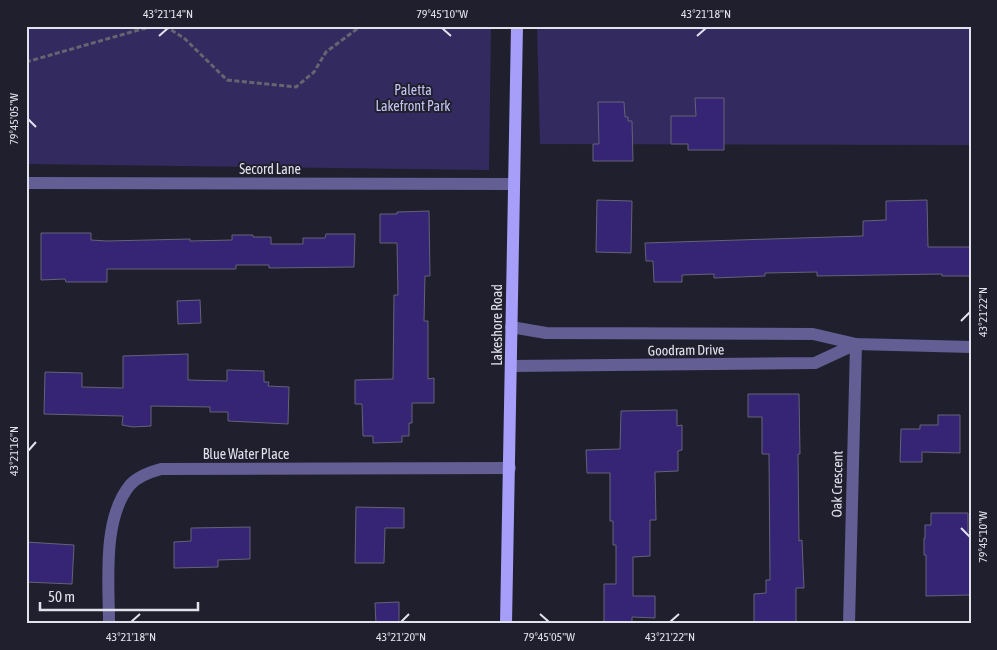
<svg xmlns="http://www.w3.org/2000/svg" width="997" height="650" viewBox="0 0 997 650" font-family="'Asap Condensed',sans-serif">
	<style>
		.green { fill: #332b5f }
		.building { fill: #362574; stroke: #646376 }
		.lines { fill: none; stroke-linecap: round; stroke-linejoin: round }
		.path { stroke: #656471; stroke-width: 3; stroke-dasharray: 5 2.5; stroke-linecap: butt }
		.minor { stroke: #635e94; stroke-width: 12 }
		.major { stroke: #a69ef8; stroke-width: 12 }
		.ticks { fill: none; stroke: #e2e2ec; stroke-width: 2 }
		.labels { text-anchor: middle; stroke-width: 4; stroke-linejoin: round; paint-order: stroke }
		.park-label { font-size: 14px; fill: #c7c5f2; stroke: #201f2e }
		.street-label { font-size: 14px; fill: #e2e2ec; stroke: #201f2e }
		.neatline { fill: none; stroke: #e2e2ec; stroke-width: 2 }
		.ticks-label { font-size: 12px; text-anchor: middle; fill: #e2e2ec }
	</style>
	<rect width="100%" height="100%" fill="#201f2e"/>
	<g class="green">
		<path d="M 26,26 L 491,26 L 489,170 L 26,164 Z"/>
		<path d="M 537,26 L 971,26 L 971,145 L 540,144 Z"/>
	</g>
	<g class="building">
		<path d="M 695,98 L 724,98 L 724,150 L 688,150 L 688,144 L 671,144 L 671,116 L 696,116 Z"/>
		<path d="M 598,102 L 624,102 L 625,117 L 628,117 L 628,121 L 632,121 L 633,161 L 593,161 L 593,144 L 599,144 Z"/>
		<path d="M 597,200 L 632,201 L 631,253 L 596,252 Z"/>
		<path d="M 927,200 L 928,247 L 971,247 L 971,276 L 942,276 L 942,274 L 817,276 L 817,272 L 765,273 L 765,276 L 714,278 L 714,274 L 682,275 L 682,282 L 654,282 L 653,261 L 646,261 L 645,243 L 863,236 L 863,221 L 886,220 L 886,201 Z"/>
		<path d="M 429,211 L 430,276 L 425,276 L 424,321 L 428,321 L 428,379 L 434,378 L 434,403 L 412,403 L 412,423 L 409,423 L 409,436 L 402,436 L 402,442 L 373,443 L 373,436 L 363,436 L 362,404 L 355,404 L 355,380 L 393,379 L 394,295 L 398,295 L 397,243 L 380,243 L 380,214 L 397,214 L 397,212 Z"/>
		<path d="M 41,233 L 91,233 L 91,240 L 107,241 L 190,239 L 190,241 L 232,240 L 232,235 L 253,235 L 253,237 L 271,237 L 271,244 L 303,244 L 303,238 L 325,238 L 326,234 L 355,234 L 354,267 L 269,268 L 269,265 L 236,265 L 236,269 L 107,269 L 107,282 L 66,282 L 65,279 L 41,280 Z"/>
		<path d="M 200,300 L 201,323 L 178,324 L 177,301 Z"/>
		<path d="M 188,354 L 188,380 L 227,381 L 227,370 L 264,371 L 264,382 L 269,382 L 268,386 L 289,387 L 288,424 L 228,421 L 228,412 L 210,412 L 210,407 L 151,406 L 151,426 L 133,427 L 122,425 L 123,416 L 44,414 L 45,372 L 82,373 L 82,387 L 123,388 L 123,356 Z"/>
		<path d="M 748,394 L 799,394 L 800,454 L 798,454 L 799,541 L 802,540 L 804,588 L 796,588 L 796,624 L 754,624 L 754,594 L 766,593 L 766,580 L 770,580 L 769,454 L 762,454 L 762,417 L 748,417 Z"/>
		<path d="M 677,410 L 677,426 L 682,425 L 682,450 L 678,451 L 678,471 L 655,472 L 656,520 L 650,520 L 650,556 L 633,557 L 633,596 L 655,596 L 655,618 L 632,617 L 632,624 L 604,624 L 604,584 L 616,584 L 616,545 L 613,545 L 613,521 L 610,521 L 610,473 L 587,473 L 586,450 L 620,449 L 621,411 Z"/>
		<path d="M 938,415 L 960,415 L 960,453 L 922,452 L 922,462 L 900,462 L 901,429 L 920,429 L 920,425 L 938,425 Z"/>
		<path d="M 356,507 L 404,508 L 404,528 L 385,528 L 384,563 L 355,563 Z"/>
		<path d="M 931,513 L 968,513 L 968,532 L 971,532 L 971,595 L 926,596 L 926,555 L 924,555 L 924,538 L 925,538 L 925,525 L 931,525 Z"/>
		<path d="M 250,527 L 250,559 L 218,560 L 218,567 L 174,568 L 174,542 L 191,541 L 191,528 Z"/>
		<path d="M 26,542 L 74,545 L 72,584 L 26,582 Z"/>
		<path d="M 399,602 L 399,624 L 376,624 L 375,603 Z"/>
	</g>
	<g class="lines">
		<g class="path">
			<path d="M 165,26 L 184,38 L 227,80 L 296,87 L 314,72 L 326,52 L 361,26"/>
			<path d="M 26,62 L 142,29 L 159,26"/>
		</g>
		<g class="minor">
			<path d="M 26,183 L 513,184"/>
			<path d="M 511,327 L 546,333 L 813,334 L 856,344 L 971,347"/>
			<path d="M 512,366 L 815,363 L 856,344"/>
			<path d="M 109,624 C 109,582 102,519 130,485 C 138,476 150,472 161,469 L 510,468"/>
			<path d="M 849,624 L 856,344"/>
		</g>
		<path class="major" d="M 506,624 L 517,26"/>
	</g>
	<path class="ticks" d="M 442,28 L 451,36M 159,36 L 168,28M 697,36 L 706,28M 28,119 L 36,127M 961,321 L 970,312M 28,451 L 36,442M 961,528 L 970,537M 540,614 L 549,622M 131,622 L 140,614M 401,622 L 409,614M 670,622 L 679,614"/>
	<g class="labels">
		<g class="park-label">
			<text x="413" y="95">Paletta<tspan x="413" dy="16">Lakefront Park</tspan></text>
		</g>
		<g class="street-label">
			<text x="270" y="174">Secord Lane</text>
			<text transform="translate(497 325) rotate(-90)" y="5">Lakeshore Road</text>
			<text transform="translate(686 350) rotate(-1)" y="5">Goodram Drive</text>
			<text x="246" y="459">Blue Water Place</text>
			<text transform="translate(837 484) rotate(-89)" y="5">Oak Crescent</text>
		</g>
	</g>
	<rect width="997" height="650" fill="none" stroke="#201f2e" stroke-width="55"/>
	<path d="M40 602v8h158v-8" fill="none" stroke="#e2e2ec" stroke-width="2.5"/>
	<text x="48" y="602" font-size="15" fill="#e2e2ec" stroke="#201f2e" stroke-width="4" paint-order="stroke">50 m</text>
	<rect x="28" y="28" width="942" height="594" class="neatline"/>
	<g class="ticks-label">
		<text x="168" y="18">43°21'14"N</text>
		<text x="442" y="18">79°45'10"W</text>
		<text x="706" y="18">43°21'18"N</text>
		<text transform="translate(14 119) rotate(-90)" y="4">79°45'05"W</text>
		<text transform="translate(983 312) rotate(-90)" y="4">43°21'22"N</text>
		<text transform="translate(14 451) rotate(-90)" y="4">43°21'16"N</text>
		<text transform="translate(983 537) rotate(-90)" y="4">79°45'10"W</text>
		<text x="131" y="641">43°21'18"N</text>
		<text x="401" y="641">43°21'20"N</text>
		<text x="549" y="641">79°45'05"W</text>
		<text x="670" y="641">43°21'22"N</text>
	</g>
</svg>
